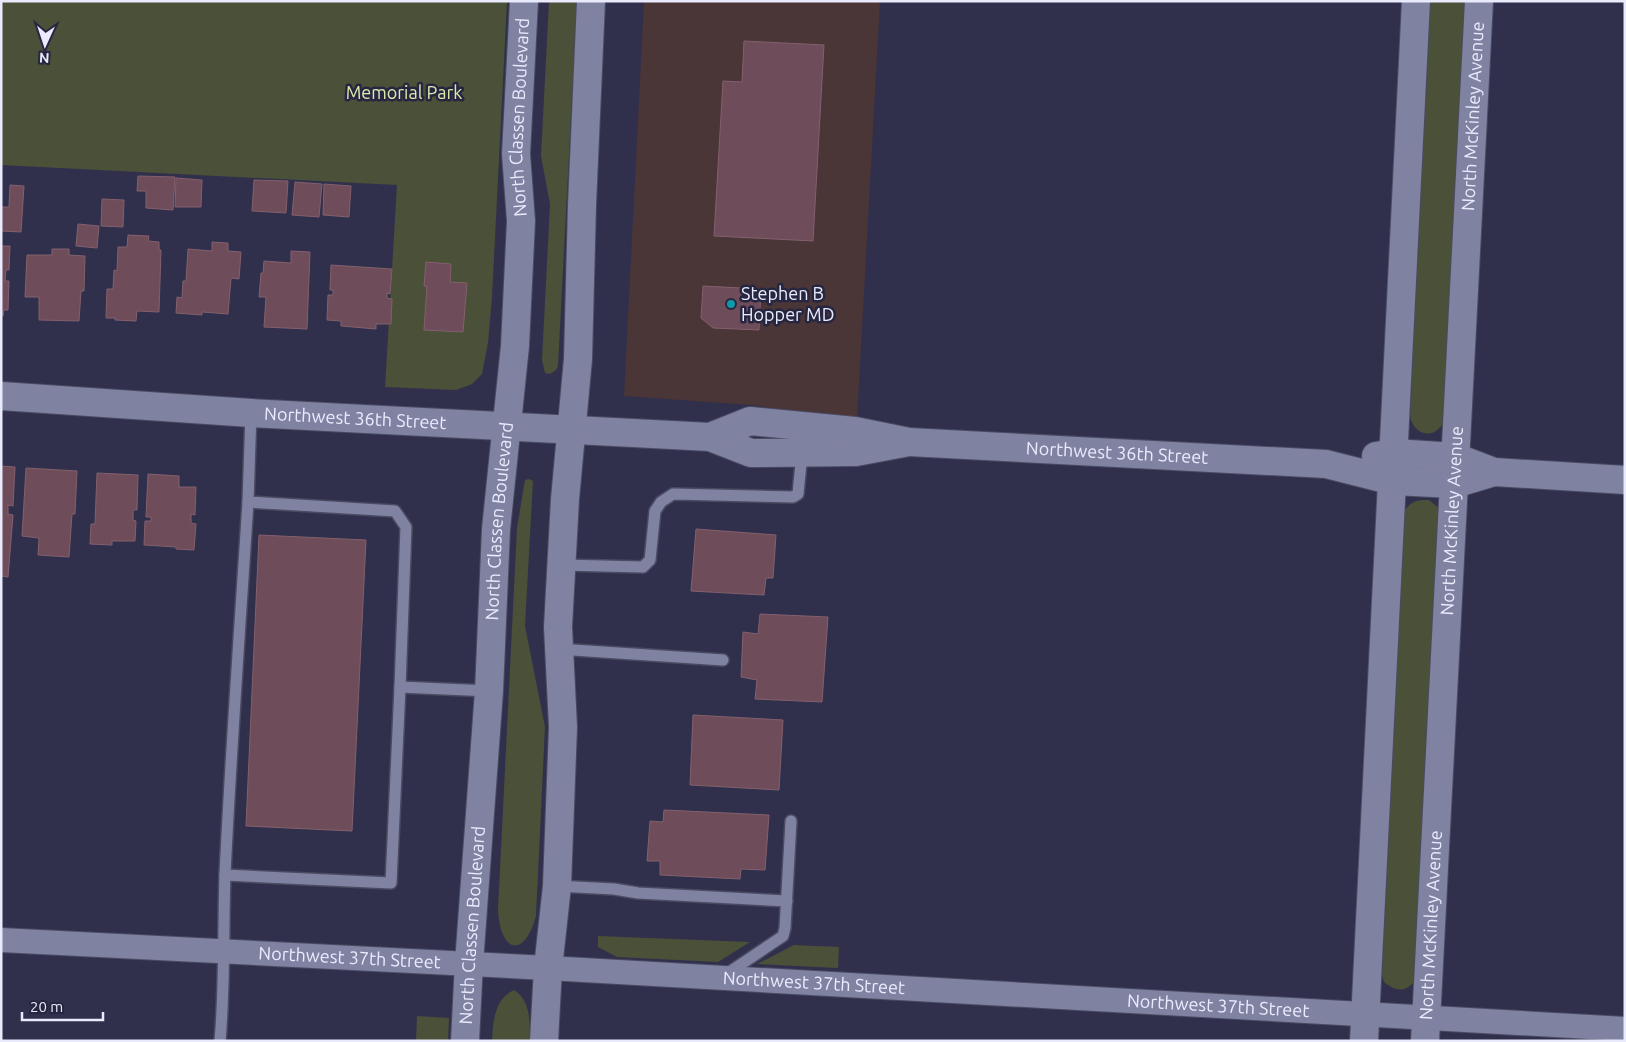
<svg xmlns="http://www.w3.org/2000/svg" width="1626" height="1042" viewBox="0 0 1626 1042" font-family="Ubuntu,sans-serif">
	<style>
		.commercial { fill: #4a3537 }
		.green { fill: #4b5038 }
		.building { fill: #6e4c59; stroke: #83606e }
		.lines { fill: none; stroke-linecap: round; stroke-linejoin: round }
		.lane-casing { stroke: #4a4b62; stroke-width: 14 }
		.street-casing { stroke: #4a4b62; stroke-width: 26 }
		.secondary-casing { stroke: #4a4b62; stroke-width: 30 }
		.lane { stroke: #8082a2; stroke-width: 11 }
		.street { stroke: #8082a2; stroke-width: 24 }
		.secondary { stroke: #8082a2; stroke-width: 28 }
		.culture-dot { fill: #0f9aa8; stroke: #262641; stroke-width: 2 }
		.labels { text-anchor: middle; stroke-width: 5; stroke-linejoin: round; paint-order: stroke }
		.park-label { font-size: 18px; fill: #dceaad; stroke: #262641 }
		.street-label { font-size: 18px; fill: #e9ebfd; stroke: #262641 }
		.poi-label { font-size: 18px; fill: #e9ebfd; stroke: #262641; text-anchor: start }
	</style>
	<rect width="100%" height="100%" fill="#30304c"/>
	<path class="commercial" d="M 644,1 L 880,1 L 857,420 L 751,405 L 624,396 Z"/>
	<g class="green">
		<path d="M 1,1 L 507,1 L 492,297 L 488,343 L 482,374 L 472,384 L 456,390 L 385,387 L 397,185 L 1,165 Z"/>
		<path d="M 549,1 L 577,1 L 558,366 L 556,370 L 550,374 L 545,373 L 542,360 L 550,204 L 541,156 Z"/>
		<path d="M 1430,1 L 1468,1 L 1444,422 C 1442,425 1439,429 1436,431 C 1423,439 1411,427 1410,415 Z"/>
		<path d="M 529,479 L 533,481 L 525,626 L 545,727 L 536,916 C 524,960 500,952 498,910 L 517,528 L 525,480 Z"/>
		<path d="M 1422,500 L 1429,500 L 1439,508 L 1415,981 C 1405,993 1395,991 1384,982 L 1382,976 L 1404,512 C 1409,504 1413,501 1422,500 Z"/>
		<path d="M 598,936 L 750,942 L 718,962 L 617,957 L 598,947 Z"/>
		<path d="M 794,945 L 839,947 L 838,968 L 757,964 Z"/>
		<path d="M 514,990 C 531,1000 530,1024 530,1041 L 492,1041 C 493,1022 494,999 514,990 Z"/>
		<path d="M 417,1016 L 449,1018 L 448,1041 L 416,1041 Z"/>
	</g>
	<g class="building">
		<path d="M 744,41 L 824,45 L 813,241 L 714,236 L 723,81 L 742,82 Z"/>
		<path d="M 138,176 L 175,177 L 173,210 L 146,208 L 146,191 L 137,191 Z"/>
		<path d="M 176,178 L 202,180 L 201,207 L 175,207 Z"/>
		<path d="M 254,180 L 288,181 L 286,213 L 252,211 Z"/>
		<path d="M 295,182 L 322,184 L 319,217 L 292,215 Z"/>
		<path d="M 324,184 L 351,186 L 349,217 L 323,215 Z"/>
		<path d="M 10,185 L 24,186 L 21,232 L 1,231 L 1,207 L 9,207 Z"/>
		<path d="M 102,199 L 124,200 L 123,227 L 101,226 Z"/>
		<path d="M 78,224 L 99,226 L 97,248 L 76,246 Z"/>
		<path d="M 128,235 L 149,236 L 148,241 L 159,242 L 159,250 L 161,250 L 159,312 L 137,311 L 136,321 L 115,320 L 115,318 L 106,318 L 107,289 L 113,289 L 114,270 L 117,271 L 118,247 L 127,247 Z"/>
		<path d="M 212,242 L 228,243 L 228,251 L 241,252 L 239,279 L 231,278 L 228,314 L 202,312 L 202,315 L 176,313 L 177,297 L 182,298 L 183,281 L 186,281 L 188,249 L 212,251 Z"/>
		<path d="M 1,246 L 10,246 L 9,270 L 6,270 L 5,281 L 9,281 L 8,310 L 4,310 L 3,316 L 1,316 Z"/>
		<path d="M 52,249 L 69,249 L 69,255 L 85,256 L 84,291 L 81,291 L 79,321 L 39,320 L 39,297 L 25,297 L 27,255 L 52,255 Z"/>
		<path d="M 291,251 L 310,252 L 307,329 L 264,327 L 266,297 L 259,297 L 261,273 L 263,273 L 264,261 L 291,263 Z"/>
		<path d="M 426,262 L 451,264 L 450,282 L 467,283 L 463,332 L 424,330 L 427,286 L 424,286 Z"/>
		<path d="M 331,265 L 392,269 L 390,294 L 387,293 L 387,298 L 392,299 L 391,324 L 376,324 L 376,329 L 341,326 L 341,321 L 327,320 L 328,295 L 333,295 L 333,290 L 330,290 Z"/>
		<path d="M 703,286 L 761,289 L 759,330 L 713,328 L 701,318 Z"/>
		<path d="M 1,466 L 15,467 L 13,506 L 8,505 L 8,514 L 13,515 L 8,577 L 1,576 Z"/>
		<path d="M 26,468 L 77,471 L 75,514 L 72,514 L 69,557 L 38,555 L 39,538 L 22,536 Z"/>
		<path d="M 97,473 L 138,475 L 137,510 L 133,510 L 133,520 L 136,521 L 135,541 L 112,541 L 112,545 L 90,544 L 91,524 L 95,524 Z"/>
		<path d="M 148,474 L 179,476 L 179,487 L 196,487 L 195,515 L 191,514 L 191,523 L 196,524 L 194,550 L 176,549 L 176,547 L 144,545 L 145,521 L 151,521 L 151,517 L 146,517 Z"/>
		<path d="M 696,529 L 776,535 L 773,578 L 766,578 L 764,595 L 691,591 Z"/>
		<path d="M 259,535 L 366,540 L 352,831 L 246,826 Z"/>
		<path d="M 760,614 L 828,617 L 822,702 L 755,699 L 757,680 L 741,677 L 743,632 L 758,634 Z"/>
		<path d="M 693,715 L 783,720 L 779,790 L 690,785 Z"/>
		<path d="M 664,810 L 769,815 L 765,870 L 741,869 L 740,879 L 660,875 L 660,861 L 647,861 L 650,821 L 663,822 Z"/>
	</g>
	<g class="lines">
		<g class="lane-casing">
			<g id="lane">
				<path d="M 251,413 L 248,502 L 395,511 L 406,527 L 400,687 L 489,691"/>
				<path d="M 562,565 L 643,567 L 650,560 L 655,511 L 661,502 L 673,494 L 793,497 L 798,494 L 802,453"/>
				<path d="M 558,649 L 723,660"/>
				<path d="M 225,875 L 391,883 L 400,687"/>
				<path d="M 557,886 L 614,889 L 638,893 L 787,901"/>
				<path d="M 725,975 L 783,936 L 785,928 L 791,821"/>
				<path d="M 220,1041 C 225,985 223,930 225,874 C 231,750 240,626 248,502"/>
			</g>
		</g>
		<g class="street-casing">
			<g id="street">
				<path id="s1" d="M 1,940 L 548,968 L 1625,1029"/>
			</g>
		</g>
		<g class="secondary-casing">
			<g id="secondary">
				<path id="s2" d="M 1,396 L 251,413 L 710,437 L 751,453 L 856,452 L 909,442"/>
				<path id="s3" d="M 710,437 L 750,421 L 855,431 L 909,442 L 1326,464 L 1393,481 L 1454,484 L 1494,472"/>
				<path d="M 1376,456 L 1394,453 L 1455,457 L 1494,472 L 1625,480"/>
				<path id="s4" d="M 465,1041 L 469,963 L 489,691 L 496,529 L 515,346 L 521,221 L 516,154 L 524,1"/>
				<path d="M 544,1041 L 548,968 L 557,886 L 563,727 L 558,627 L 565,499 L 578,359 L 582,205 L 591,1"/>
				<path d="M 1364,1041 L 1416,1"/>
				<path id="s5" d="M 1425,1041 L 1479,1"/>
			</g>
		</g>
		<use href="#lane" class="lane"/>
		<use href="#street" class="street"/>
		<use href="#secondary" class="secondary"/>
	</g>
	<circle class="culture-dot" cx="731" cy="304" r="5"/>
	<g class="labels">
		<g class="park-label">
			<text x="404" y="99">Memorial Park</text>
		</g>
		<g class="street-label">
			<text dy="6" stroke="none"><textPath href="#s4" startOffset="926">North Classen Boulevard</textPath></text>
			<text dy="6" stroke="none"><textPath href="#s5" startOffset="926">North McKinley Avenue</textPath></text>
			<text dy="6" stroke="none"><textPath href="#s2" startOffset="355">Northwest 36th Street</textPath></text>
			<text dy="6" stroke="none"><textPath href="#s3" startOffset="412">Northwest 36th Street</textPath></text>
			<text dy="6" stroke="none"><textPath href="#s4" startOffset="521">North Classen Boulevard</textPath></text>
			<text dy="6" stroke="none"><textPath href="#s5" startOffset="521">North McKinley Avenue</textPath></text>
			<text dy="6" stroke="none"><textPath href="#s4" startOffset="116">North Classen Boulevard</textPath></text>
			<text dy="6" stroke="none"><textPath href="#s5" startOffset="116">North McKinley Avenue</textPath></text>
			<text dy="6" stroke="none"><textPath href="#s1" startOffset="349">Northwest 37th Street</textPath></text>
			<text dy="6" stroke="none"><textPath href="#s1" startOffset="814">Northwest 37th Street</textPath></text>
			<text dy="6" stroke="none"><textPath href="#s1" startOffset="1219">Northwest 37th Street</textPath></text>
		</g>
		<g class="poi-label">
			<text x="741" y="300">Stephen B<tspan x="741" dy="21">Hopper MD</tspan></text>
		</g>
	</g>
	<rect width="1626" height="1042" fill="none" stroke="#e9ebfd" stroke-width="5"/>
	<g transform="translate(45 45) rotate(183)" stroke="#262641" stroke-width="4" paint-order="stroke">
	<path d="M0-4L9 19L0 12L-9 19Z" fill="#e9ebfd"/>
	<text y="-8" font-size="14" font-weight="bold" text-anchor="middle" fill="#e9ebfd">N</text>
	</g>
	<path d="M22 1012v8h81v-8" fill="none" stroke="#e9ebfd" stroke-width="2.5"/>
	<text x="30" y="1012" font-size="15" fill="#e9ebfd" stroke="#262641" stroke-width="4" paint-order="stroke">20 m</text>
</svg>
